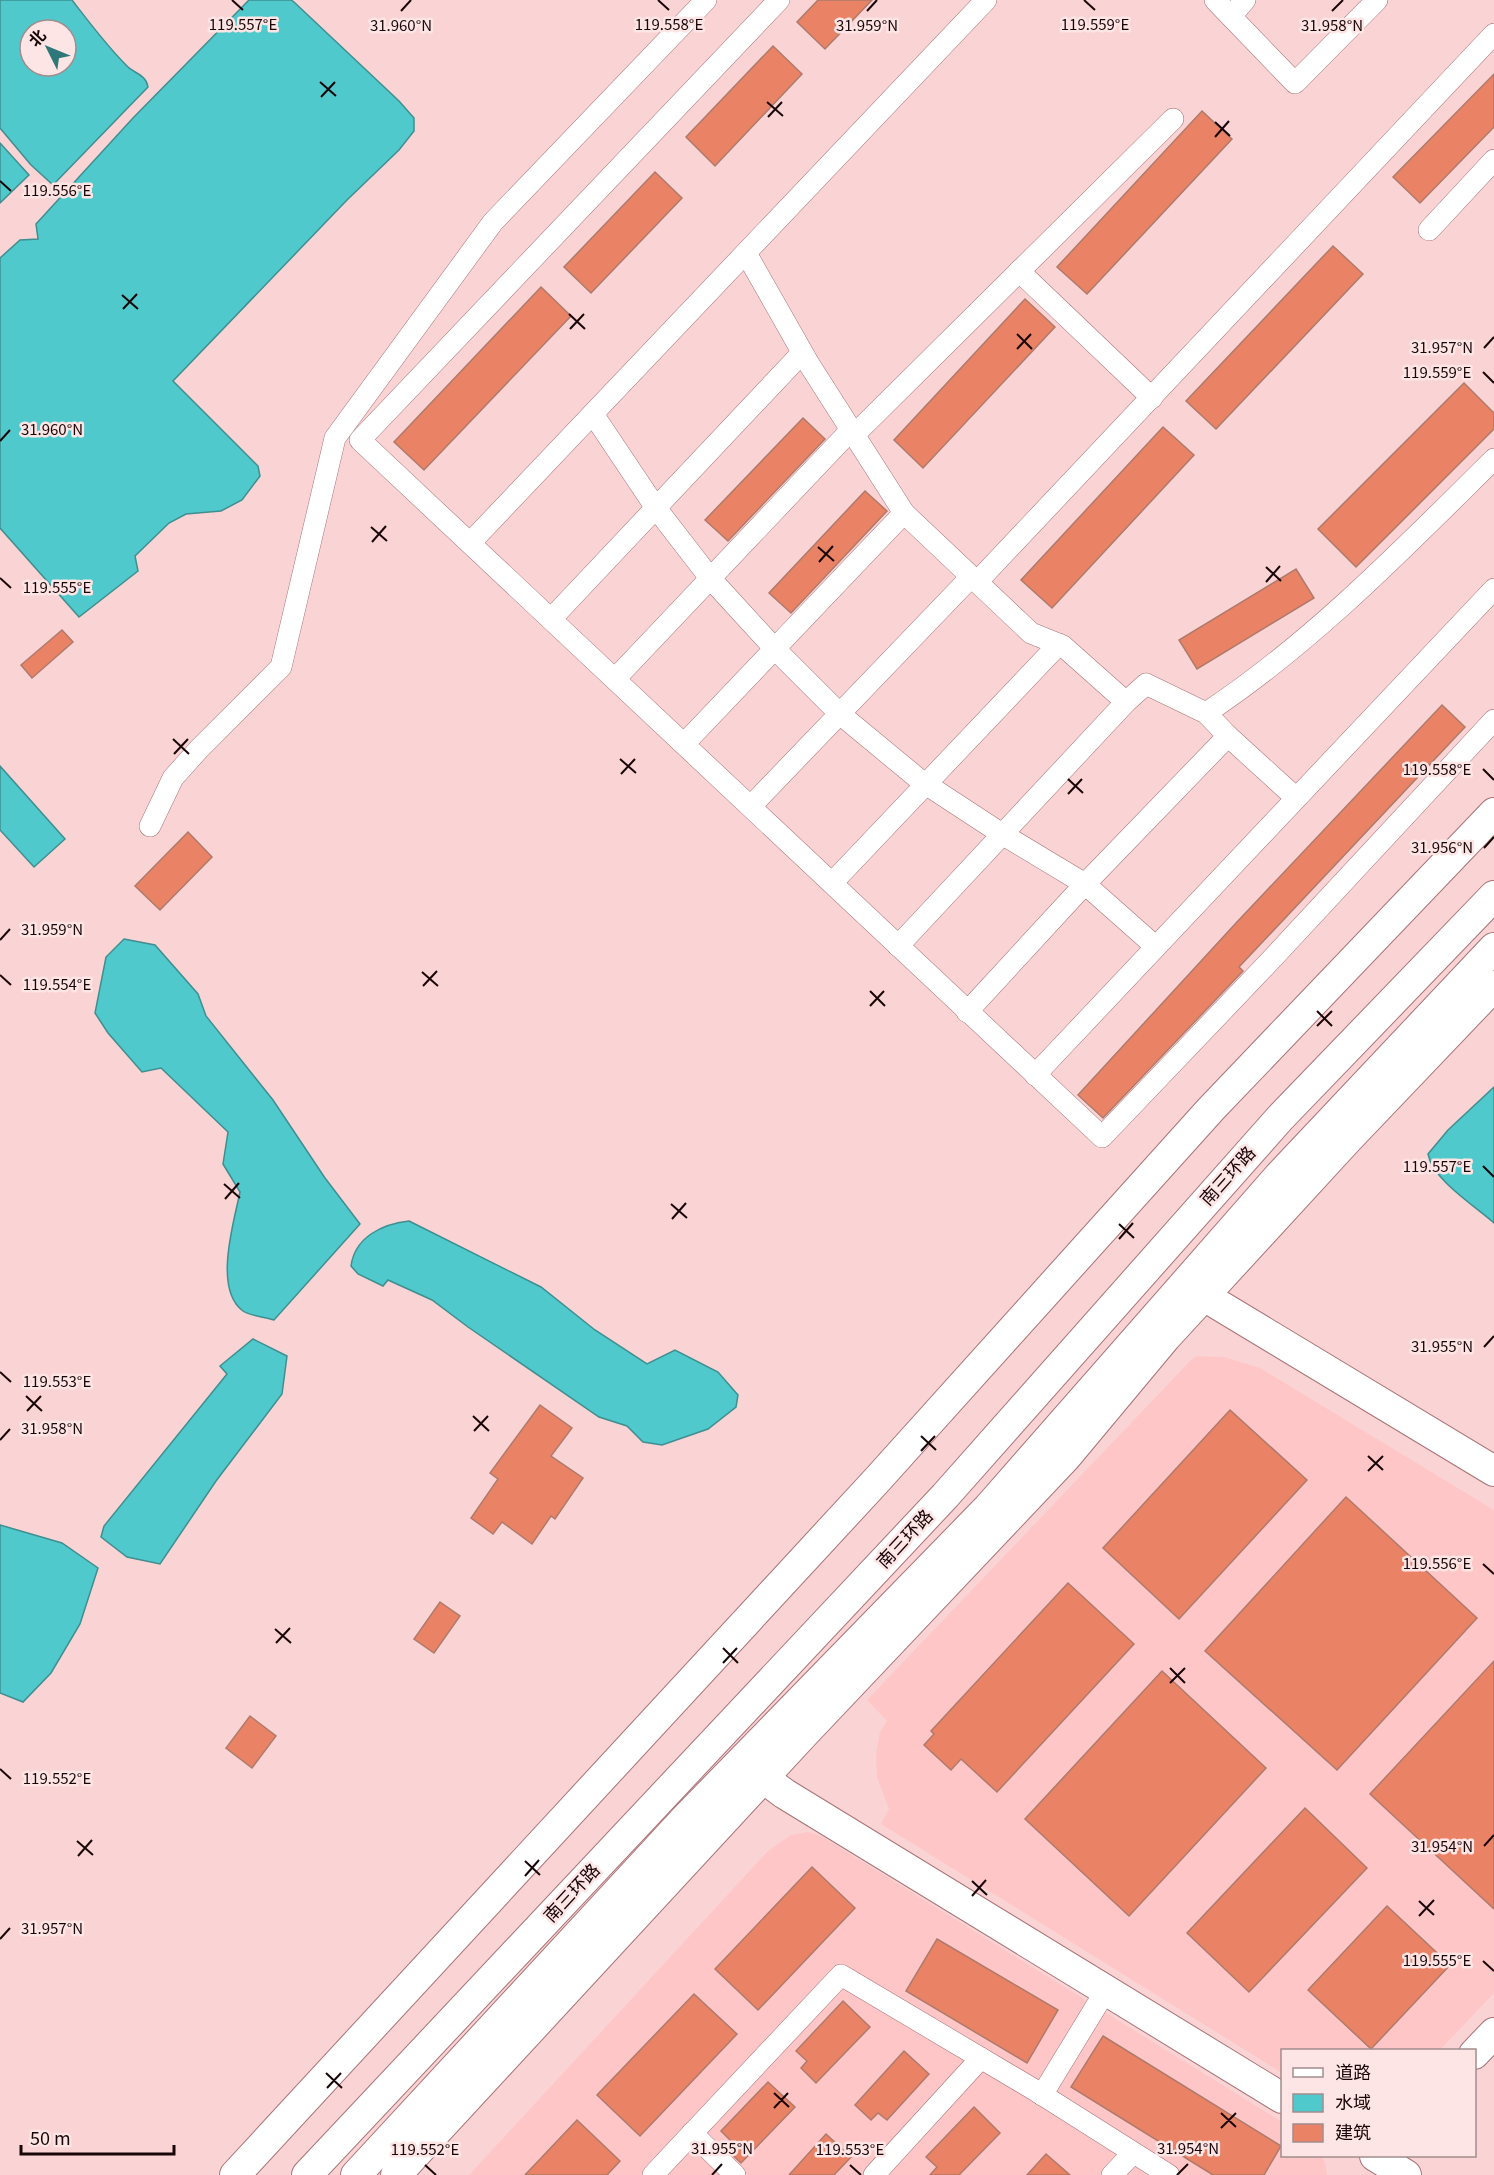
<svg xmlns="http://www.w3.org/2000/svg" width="1494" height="2175" viewBox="0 0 1494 2175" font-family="Georgia,'Noto Sans SC',serif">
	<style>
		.built { fill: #fec6c7 }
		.water { fill: #4fc9cb; stroke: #3f8e90; stroke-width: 1.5; fill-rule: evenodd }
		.building { fill: #ea8366; stroke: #af7a6b; stroke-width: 1.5 }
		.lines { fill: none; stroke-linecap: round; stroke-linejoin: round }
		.street-casing { stroke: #a97275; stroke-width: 22 }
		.secondary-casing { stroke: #a97275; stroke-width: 32 }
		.street { stroke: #fff; stroke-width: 21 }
		.secondary { stroke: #fff; stroke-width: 30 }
		.ticks { fill: none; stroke: #190608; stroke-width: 2 }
		.labels { text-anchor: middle; stroke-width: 5; stroke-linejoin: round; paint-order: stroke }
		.street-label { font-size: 18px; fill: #190608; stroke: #fee5e5 }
		.ticks-label { font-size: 15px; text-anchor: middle; fill: #190608; stroke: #fee5e5; stroke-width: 5; stroke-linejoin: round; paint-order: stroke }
	</style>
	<rect width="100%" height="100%" fill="#fad4d5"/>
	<g class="built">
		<path d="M 1197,1356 L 1224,1357 L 1260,1368 L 1494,1510 L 1494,1993 L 1440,2050 L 1282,2050 L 1282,2073 L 881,1824 L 889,1809 L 877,1777 L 876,1754 L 880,1732 L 887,1721 L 867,1700 L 1191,1360 Z"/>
		<path d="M 808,1832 L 821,1836 L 1282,2122 L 1282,2156 L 1321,2156 L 1325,2162 L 1327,2175 L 469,2175 L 768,1851 L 791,1835 Z"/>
	</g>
	<g class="water">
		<path d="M 0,0 L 72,0 C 89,22 106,45 126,65 C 134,74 146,74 148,87 L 53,185 L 31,165 L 0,128 ZM 30,30 L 66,30 L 66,66 L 30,66 Z"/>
		<path d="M 249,0 L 291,0 L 294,2 L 399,101 L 414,118 L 414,131 L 399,150 L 347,200 L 173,381 L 258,466 L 260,476 L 242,500 L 221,511 L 186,514 L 169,523 L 135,556 L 138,571 L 79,617 L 0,528 L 0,258 L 20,240 L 38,239 L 36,224 L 133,118 Z"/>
		<path d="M 0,143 L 29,175 L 0,203 Z"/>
		<path d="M 0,766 L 65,839 L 34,867 L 0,830 Z"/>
		<path d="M 124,939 L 155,945 L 198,994 L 206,1016 L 273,1100 L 325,1178 L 360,1224 L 274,1320 C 265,1317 250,1316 243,1311 C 213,1289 234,1222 240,1192 L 223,1164 L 228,1132 L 161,1068 L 142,1072 L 108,1033 L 95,1013 L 106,957 Z"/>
		<path d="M 1494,1087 L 1494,1223 C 1474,1205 1433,1180 1428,1154 L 1448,1130 Z"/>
		<path d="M 409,1221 L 541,1287 L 595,1330 L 647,1364 L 675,1350 L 718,1372 L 738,1395 L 736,1407 L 708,1429 L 662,1445 L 643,1442 L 627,1426 L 599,1417 L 468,1327 L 432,1300 L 388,1280 L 383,1286 L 358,1274 L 351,1266 C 355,1237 382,1224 409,1221 Z"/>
		<path d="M 253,1339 L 287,1356 L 282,1394 L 216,1481 L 160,1564 L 127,1557 L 101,1537 L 104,1526 L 227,1374 L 220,1366 Z"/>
		<path d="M 0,1525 L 62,1543 L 98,1568 L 80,1624 L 51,1673 L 23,1702 L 0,1693 Z"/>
	</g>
	<g class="building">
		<path d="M 818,0 L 872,0 L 825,49 L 797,22 Z"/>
		<path d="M 773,46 L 802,74 L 715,166 L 686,137 Z"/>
		<path d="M 1494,74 L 1494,127 L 1420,203 L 1393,177 Z"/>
		<path d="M 1202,111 L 1232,139 L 1087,294 L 1057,267 Z"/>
		<path d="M 655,172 L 682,198 L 591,293 L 564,267 Z"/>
		<path d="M 1333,246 L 1363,274 L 1216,429 L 1186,401 Z"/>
		<path d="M 541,287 L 571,316 L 424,470 L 394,442 Z"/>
		<path d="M 1025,299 L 1055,327 L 923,468 L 894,440 Z"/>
		<path d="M 1464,383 L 1494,413 L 1494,429 L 1356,567 L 1318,529 Z"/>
		<path d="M 803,418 L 825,439 L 728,541 L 705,520 Z"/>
		<path d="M 1163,427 L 1194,455 L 1052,608 L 1021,580 Z"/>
		<path d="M 865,491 L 887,511 L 791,613 L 769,593 Z"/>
		<path d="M 1296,569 L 1314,598 L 1197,669 L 1179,640 Z"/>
		<path d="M 62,630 L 73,642 L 32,678 L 21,665 Z"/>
		<path d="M 1442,705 L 1465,727 L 1239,967 L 1243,971 L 1103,1118 L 1078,1095 L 1236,923 Z"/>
		<path d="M 188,832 L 212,857 L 160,910 L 135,886 Z"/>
		<path d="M 540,1405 L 572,1428 L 551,1456 L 583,1478 L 555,1519 L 551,1516 L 532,1544 L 502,1522 L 493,1534 L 471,1518 L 498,1479 L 490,1473 Z"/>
		<path d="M 1230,1410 L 1307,1480 L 1179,1619 L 1103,1548 Z"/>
		<path d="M 1346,1497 L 1477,1618 L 1337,1770 L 1205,1651 Z"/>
		<path d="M 1068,1583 L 1134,1644 L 997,1792 L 961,1759 L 951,1770 L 924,1745 L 934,1734 L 931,1731 Z"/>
		<path d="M 440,1602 L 460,1616 L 434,1653 L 414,1639 Z"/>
		<path d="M 1494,1661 L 1494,1909 L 1370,1794 Z"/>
		<path d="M 1162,1671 L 1266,1768 L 1129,1916 L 1025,1819 Z"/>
		<path d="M 250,1716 L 276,1736 L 252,1768 L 226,1748 Z"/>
		<path d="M 1305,1808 L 1367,1868 L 1249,1992 L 1187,1933 Z"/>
		<path d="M 812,1867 L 855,1908 L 758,2010 L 715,1969 Z"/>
		<path d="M 1387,1906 L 1450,1965 L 1371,2049 L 1308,1990 Z"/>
		<path d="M 937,1939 L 1058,2010 L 1027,2063 L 906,1991 Z"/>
		<path d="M 694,1994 L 737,2034 L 640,2136 L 597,2095 Z"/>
		<path d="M 843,2001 L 870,2027 L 816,2083 L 801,2068 L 807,2061 L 796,2051 Z"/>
		<path d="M 1103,2036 L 1281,2146 L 1264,2175 L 1213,2175 L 1071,2087 Z"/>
		<path d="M 904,2051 L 929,2074 L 887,2120 L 878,2113 L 871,2120 L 855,2105 Z"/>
		<path d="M 768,2082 L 795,2107 L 741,2163 L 725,2148 L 731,2141 L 721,2131 Z"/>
		<path d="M 974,2107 L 1000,2133 L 959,2175 L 930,2175 L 937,2167 L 926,2157 Z"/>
		<path d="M 577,2120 L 620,2161 L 607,2175 L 525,2175 Z"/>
		<path d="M 826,2134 L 851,2157 L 834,2175 L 789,2175 Z"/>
		<path d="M 1046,2154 L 1070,2175 L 1027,2175 Z"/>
	</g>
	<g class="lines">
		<g class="street-casing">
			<g id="street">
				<path d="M 779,0 L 360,440 L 1102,1137 L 1270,961 L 1494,720"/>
				<path d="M 1215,0 L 1295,83 L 1377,0"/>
				<path d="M 1231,16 L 1245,0"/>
				<path d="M 1429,230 L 1494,160"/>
				<path d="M 746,253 L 809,364 L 904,513 L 1031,633 L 1063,646 L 1126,702 L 1146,684 L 1206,713 L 1228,736 L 1296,798"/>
				<path d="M 1019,271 L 1152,398"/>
				<path d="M 593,414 L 656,508 L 710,578 L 775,649 L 840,714 L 921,781 L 1002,834 L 1085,884 L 1155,946"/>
				<path d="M 853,436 L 1173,119"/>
				<path d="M 470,543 L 986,0"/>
				<path d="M 977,582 L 1494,34"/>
				<path d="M 551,619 L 802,353"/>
				<path d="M 615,679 L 850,431"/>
				<path d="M 1206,713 C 1313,642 1403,549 1494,459"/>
				<path d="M 684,744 L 904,513"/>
				<path d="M 751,806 L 971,577"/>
				<path d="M 150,826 L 173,778 L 199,749 L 281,667 L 335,438 L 493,222 L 706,0"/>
				<path d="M 832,883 L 1059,644"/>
				<path d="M 898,946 L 1126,702"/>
				<path d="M 967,1012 L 1085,884 L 1228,736"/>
				<path d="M 1035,1075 L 1494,589"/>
				<path d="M 1042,2095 L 1106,1990"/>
				<path d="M 692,2133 L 735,2175"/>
				<path d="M 653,2175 L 841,1975 L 1033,2089 L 1169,2175"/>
				<path d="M 874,2175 L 981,2058"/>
				<path d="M 1112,2175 L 1133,2153"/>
			</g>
		</g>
		<g class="secondary-casing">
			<g id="secondary">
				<path d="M 1204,1296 L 1494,1471"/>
				<path d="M 763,1778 L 785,1794 L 1282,2098"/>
				<path d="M 1474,2054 L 1494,2033"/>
				<path d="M 1375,2156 L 1406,2175"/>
				<path d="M 235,2175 L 877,1480 L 1211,1109 L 1494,813"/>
				<path d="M 307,2175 L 945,1496 L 1280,1118 L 1494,896"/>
				<path d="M 356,2175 L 686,1818 L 988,1508 L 1280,1175 L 1494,948"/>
				<path d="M 396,2175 L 800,1738 L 1066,1457 L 1166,1337 L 1347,1140 L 1494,986"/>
			</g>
		</g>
		<use href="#street" class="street"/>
		<use href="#secondary" class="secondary"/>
	</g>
	<path class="ticks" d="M 232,0 L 243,10M 658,0 L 669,10M 1084,0 L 1095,10M 401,11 L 411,0M 867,11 L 877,0M 1332,11 L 1343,0M 320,82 L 336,96M 321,97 L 335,82M 767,102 L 783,116M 768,117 L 782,102M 1215,122 L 1230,136M 1215,137 L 1229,121M 0,181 L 11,191M 122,295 L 138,309M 123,309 L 137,294M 569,314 L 585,329M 570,329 L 584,314M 1017,334 L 1032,349M 1484,348 L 1494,337M 1017,349 L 1031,334M 1483,372 L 1494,383M 0,441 L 10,430M 371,527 L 387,541M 372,542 L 386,526M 818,547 L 834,561M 819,562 L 833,546M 1266,567 L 1281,581M 0,578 L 11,588M 1266,582 L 1280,566M 173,739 L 189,754M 174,754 L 188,739M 620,759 L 636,773M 1483,769 L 1494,780M 621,774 L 635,759M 1068,779 L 1083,793M 1068,794 L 1082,779M 1484,848 L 1494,837M 0,940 L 10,929M 422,972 L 438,986M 0,975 L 11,985M 423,986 L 437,971M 870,991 L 885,1006M 870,1006 L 884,991M 1317,1011 L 1332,1026M 1317,1026 L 1332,1011M 1483,1166 L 1494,1177M 224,1184 L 240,1198M 225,1199 L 239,1183M 671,1204 L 687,1218M 672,1219 L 686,1203M 1119,1224 L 1134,1238M 1119,1239 L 1133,1223M 1484,1347 L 1494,1336M 0,1372 L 11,1382M 26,1396 L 42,1411M 27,1411 L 41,1396M 473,1416 L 489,1431M 474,1431 L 488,1416M 921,1436 L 936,1450M 0,1440 L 10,1429M 921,1451 L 935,1436M 1368,1456 L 1383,1470M 1368,1471 L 1383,1456M 1483,1564 L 1494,1574M 275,1629 L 291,1643M 276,1643 L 290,1628M 723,1648 L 738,1663M 723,1663 L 737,1648M 1170,1668 L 1185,1683M 1170,1683 L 1185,1668M 0,1769 L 11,1779M 77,1841 L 93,1855M 1484,1846 L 1494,1835M 78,1856 L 92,1840M 525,1861 L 540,1875M 525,1876 L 539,1860M 972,1881 L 987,1895M 972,1896 L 986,1880M 1419,1901 L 1434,1915M 1419,1916 L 1434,1900M 0,1939 L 10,1928M 1483,1961 L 1494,1971M 326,2073 L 342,2088M 327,2088 L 341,2073M 774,2093 L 789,2107M 774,2108 L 788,2093M 1221,2113 L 1236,2127M 1221,2128 L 1236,2113M 425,2165 L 436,2175M 850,2165 L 861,2175M 712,2175 L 722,2164M 1177,2175 L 1188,2164"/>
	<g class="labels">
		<g class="street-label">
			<text transform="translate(1228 1176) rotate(-48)" y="6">南三环路</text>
			<text transform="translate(905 1539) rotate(-47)" y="6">南三环路</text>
			<text transform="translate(572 1893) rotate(-47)" y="6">南三环路</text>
		</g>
	</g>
	<g class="ticks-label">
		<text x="243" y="30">119.557°E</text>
		<text x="669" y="30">119.558°E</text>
		<text x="1095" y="30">119.559°E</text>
		<text x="401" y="31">31.960°N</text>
		<text x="867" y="31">31.959°N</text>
		<text x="1332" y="31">31.958°N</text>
		<text x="57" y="196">119.556°E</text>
		<text x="1442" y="353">31.957°N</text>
		<text x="1437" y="378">119.559°E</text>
		<text x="52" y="435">31.960°N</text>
		<text x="57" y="593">119.555°E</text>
		<text x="1437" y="775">119.558°E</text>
		<text x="1442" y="853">31.956°N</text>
		<text x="52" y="935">31.959°N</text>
		<text x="57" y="990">119.554°E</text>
		<text x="1437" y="1172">119.557°E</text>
		<text x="1442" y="1352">31.955°N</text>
		<text x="57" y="1387">119.553°E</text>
		<text x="52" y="1434">31.958°N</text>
		<text x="1437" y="1569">119.556°E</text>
		<text x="57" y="1784">119.552°E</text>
		<text x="1442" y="1852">31.954°N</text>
		<text x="52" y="1934">31.957°N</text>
		<text x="1437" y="1966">119.555°E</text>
		<text x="722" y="2154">31.955°N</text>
		<text x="1188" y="2154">31.954°N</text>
		<text x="425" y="2155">119.552°E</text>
		<text x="850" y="2155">119.553°E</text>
	</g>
	<rect x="1281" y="2049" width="195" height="108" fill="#fee5e5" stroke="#a28c8d" stroke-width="1.5"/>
	<rect x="1293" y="2068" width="30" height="9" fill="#ffffff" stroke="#a28c8d" stroke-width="1.5"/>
	<text x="1335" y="2079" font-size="18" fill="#190608">道路</text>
	<rect x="1293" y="2094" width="30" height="18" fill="#4fc9cb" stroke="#a28c8d" stroke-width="1.5"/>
	<text x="1335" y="2109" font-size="18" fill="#190608">水域</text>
	<rect x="1293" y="2124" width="30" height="18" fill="#ea8366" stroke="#a28c8d" stroke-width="1.5"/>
	<text x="1335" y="2139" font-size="18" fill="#190608">建筑</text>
	<g transform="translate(48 48) rotate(313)"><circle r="28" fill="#fee5e5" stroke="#a28c8d" stroke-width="1.5"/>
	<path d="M0-4.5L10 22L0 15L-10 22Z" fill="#2f7879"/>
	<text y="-9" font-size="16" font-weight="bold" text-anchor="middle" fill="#190608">北</text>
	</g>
	<path d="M21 2145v9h153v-9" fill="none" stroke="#190608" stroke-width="3"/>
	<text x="30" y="2145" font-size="18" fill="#190608" stroke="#fee5e5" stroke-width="4.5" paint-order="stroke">50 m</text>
</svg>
